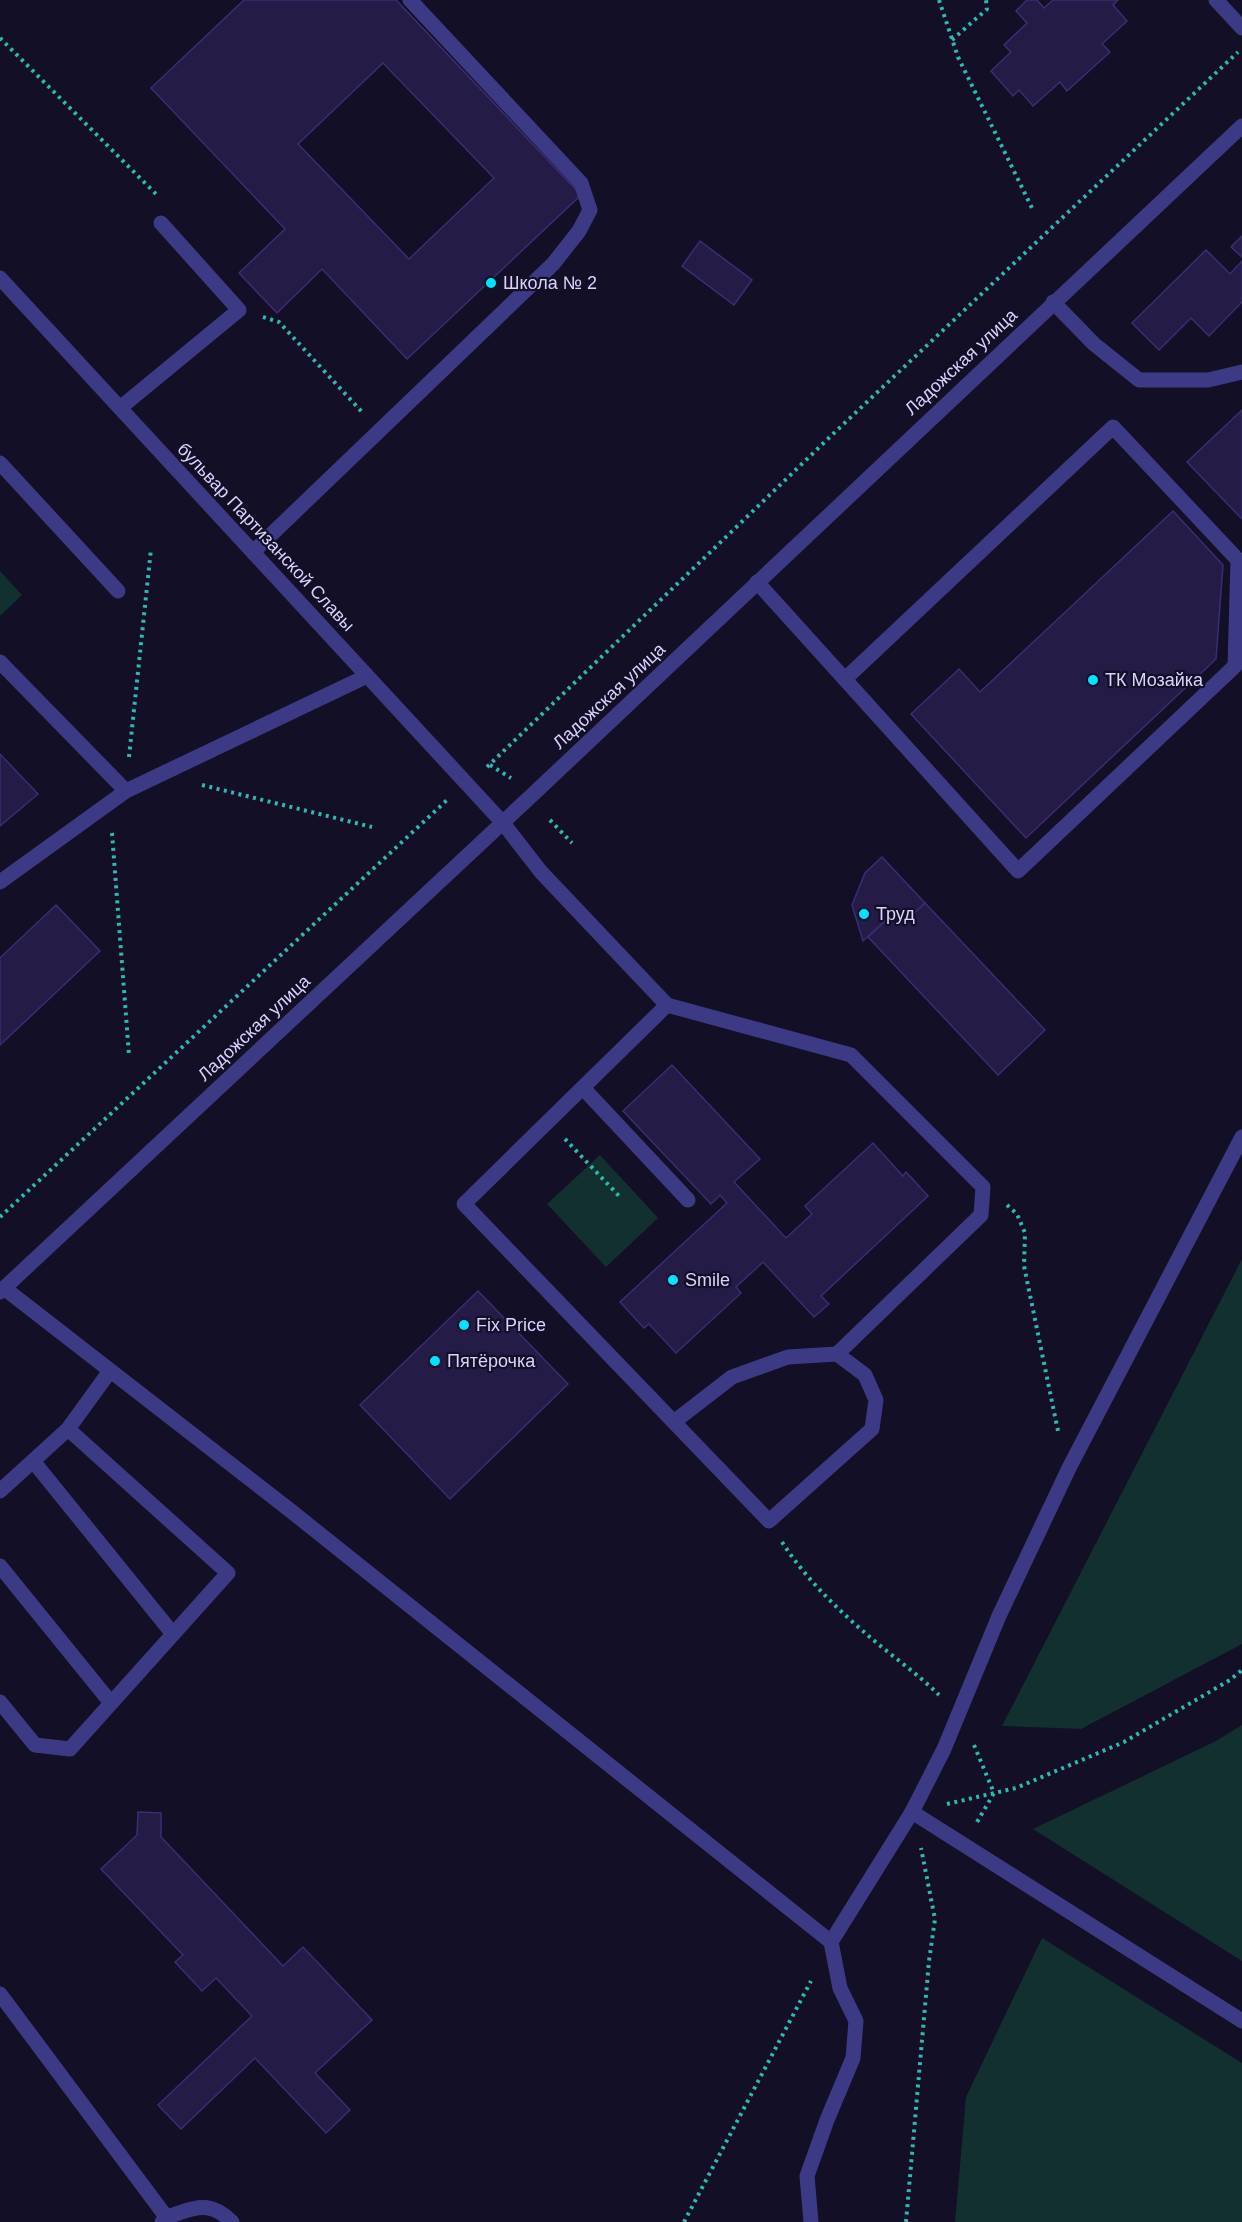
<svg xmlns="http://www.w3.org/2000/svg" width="1242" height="2222" viewBox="0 0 1242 2222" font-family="Arial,sans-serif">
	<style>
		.green { fill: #12302f }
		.building { fill: #241b47; stroke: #3b2d73; stroke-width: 1.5; fill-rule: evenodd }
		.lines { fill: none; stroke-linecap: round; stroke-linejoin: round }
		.path { stroke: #2fb8b0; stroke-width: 4; stroke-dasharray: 3 4.5; stroke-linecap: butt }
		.minor { stroke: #3d3a85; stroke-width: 15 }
		.poi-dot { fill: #00e5ff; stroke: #130f26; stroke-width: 2 }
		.labels { text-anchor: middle; stroke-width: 4.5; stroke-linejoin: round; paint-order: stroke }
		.poi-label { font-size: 18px; fill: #d9d4ff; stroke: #130f26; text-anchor: start }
		.street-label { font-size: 18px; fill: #d9d4ff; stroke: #130f26 }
	</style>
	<rect width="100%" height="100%" fill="#130f26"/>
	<g class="green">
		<path d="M 0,571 L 22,595 L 0,616 Z"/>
		<path d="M 600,1155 L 658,1218 L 606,1267 L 547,1204 Z"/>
		<path d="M 1242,1259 L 1242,1644 L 1081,1729 L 1002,1726 Z"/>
		<path d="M 1242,1725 L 1242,1961 L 1033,1829 L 1216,1741 Z"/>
		<path d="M 1042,1938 L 1242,2063 L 1242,2222 L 955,2222 L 966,2097 Z"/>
	</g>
	<g class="building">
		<path d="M 244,0 L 396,0 L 581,195 L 407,359 L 322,269 L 277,313 L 239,273 L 285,229 L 151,88 ZM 383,63 L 494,178 L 409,259 L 298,144 Z"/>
		<path d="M 1027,0 L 1037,0 L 1044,8 L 1053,0 L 1118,0 L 1113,5 L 1127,21 L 1102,44 L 1110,52 L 1067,91 L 1060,82 L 1033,106 L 1019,90 L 1013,96 L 991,71 L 1011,52 L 1004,45 L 1027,23 L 1016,11 Z"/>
		<path d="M 1242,236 L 1242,257 L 1231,247 Z"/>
		<path d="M 700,241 L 752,280 L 734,305 L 682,266 Z"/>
		<path d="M 1206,250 L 1230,274 L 1242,261 L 1242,302 L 1209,336 L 1191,318 L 1159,350 L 1132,323 Z"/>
		<path d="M 1242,410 L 1242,519 L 1187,462 Z"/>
		<path d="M 1173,511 L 1223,565 L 1216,659 L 1026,838 L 911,714 L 959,669 L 980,692 Z"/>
		<path d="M 0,754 L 38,794 L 0,826 Z"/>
		<path d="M 882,857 L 925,903 L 906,921 L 896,911 L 863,941 L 852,905 L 865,873 Z"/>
		<path d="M 925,903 L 1045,1030 L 998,1075 L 868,937 L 896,911 L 906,921 Z"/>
		<path d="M 56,905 L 100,951 L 0,1045 L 0,958 Z"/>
		<path d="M 672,1065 L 760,1159 L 734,1182 L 786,1238 L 812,1214 L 805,1206 L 873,1143 L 903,1176 L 906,1172 L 928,1196 L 821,1296 L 829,1304 L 814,1317 L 763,1262 L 736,1287 L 741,1293 L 676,1353 L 649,1324 L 644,1328 L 620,1302 L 727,1203 L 720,1195 L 711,1204 L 623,1111 Z"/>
		<path d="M 478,1291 L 568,1384 L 450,1499 L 360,1405 Z"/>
		<path d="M 138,1812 L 161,1813 L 161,1837 L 283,1966 L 303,1947 L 372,2020 L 315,2073 L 350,2110 L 326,2133 L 255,2058 L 181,2129 L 158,2105 L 252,2016 L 216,1978 L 202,1991 L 175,1962 L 183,1955 L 101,1869 L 137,1835 Z"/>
	</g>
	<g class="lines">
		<g class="path">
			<path d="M 939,0 L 958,57 L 1033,210"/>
			<path d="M 0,38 L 159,197"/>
			<path d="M 952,40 L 987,9 L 986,0"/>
			<path d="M 263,317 L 279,322 L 362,412"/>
			<path d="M 129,757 L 151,549"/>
			<path d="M 490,765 L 511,778"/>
			<path d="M 487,767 L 833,434 L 1238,52"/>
			<path d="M 202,785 L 372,827"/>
			<path d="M 550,820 L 572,843"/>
			<path d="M 112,833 L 129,1055"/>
			<path d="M 565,1139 L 620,1197"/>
			<path d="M 1007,1205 L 1017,1214 L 1025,1233 L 1024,1266 L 1058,1431"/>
			<path d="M 0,1217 L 447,800"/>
			<path d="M 782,1542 C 805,1578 838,1610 871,1638 C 893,1657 918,1674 939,1695"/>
			<path d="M 974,1745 L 994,1793 L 977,1822"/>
			<path d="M 947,1804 L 1016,1788 L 1124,1742 L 1230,1680 L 1242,1670"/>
			<path d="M 684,2222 L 811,1981"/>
			<path d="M 906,2222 L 929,1961 L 935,1919 L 921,1848"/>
		</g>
		<g class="minor">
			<path d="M 1216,0 L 1242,28"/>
			<path d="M 0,278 L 503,823 L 541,872 L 667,1005 L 851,1055 L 983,1187 L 981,1215 L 837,1354"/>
			<path d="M 1053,302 L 1094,344 L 1139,380 L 1208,380 L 1242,372"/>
			<path d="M 120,408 L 239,310 L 161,223"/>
			<path d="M 0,463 L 118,591"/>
			<path d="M 253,552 L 553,264 L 579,231 L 590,210 L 581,183 L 410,0"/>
			<path d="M 757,582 L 1018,871 L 1235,666 L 1238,560 L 1113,427 L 845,679"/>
			<path d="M 0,662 L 126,791 L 0,882"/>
			<path d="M 126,791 L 367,676"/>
			<path d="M 667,1005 L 464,1204 L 769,1521 L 872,1429 L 876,1400 L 865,1375 L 837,1354 L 788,1357 L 732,1377 L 675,1421"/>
			<path d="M 583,1088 L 688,1200"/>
			<path d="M 4,1288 L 291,1511 L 831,1942 L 912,1812 L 1242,2021"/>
			<path d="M 0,1292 L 529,798 L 1242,126"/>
			<path d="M 33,1461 L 173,1634"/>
			<path d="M 0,1491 L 68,1429 L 110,1371"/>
			<path d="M 0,1566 L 111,1703"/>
			<path d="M 0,1702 L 35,1745 L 70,1749 L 228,1573 L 68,1429"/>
			<path d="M 912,1812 L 944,1749 L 999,1616 L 1069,1468 L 1242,1137"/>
			<path d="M 0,1994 L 167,2218"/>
			<path d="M 162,2222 C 167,2217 172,2215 179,2213 C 201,2205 214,2204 232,2222"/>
			<path d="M 811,2222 L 807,2176 L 827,2120 L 853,2058 L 856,2021 L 840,1988 L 831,1942"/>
		</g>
	</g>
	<g class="poi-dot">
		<circle cx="491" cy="283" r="6"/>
		<circle cx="1093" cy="680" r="6"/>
		<circle cx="864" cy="914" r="6"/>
		<circle cx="673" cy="1280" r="6"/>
		<circle cx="464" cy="1325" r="6"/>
		<circle cx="435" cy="1361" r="6"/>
	</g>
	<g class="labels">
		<g class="poi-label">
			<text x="503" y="289">Школа № 2</text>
			<text x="1105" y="686">ТК Мозайка</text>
			<text x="876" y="920">Труд</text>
			<text x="685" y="1286">Smile</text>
			<text x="476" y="1331">Fix Price</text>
			<text x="447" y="1367">Пятёрочка</text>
		</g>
		<g class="street-label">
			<text transform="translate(961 362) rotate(-43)" y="6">Ладожская улица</text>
			<text transform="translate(266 537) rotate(47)" y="6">бульвар Партизанской Славы</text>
			<text transform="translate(609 696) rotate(-43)" y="6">Ладожская улица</text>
			<text transform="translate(254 1028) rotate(-43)" y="6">Ладожская улица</text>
		</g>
	</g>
</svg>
